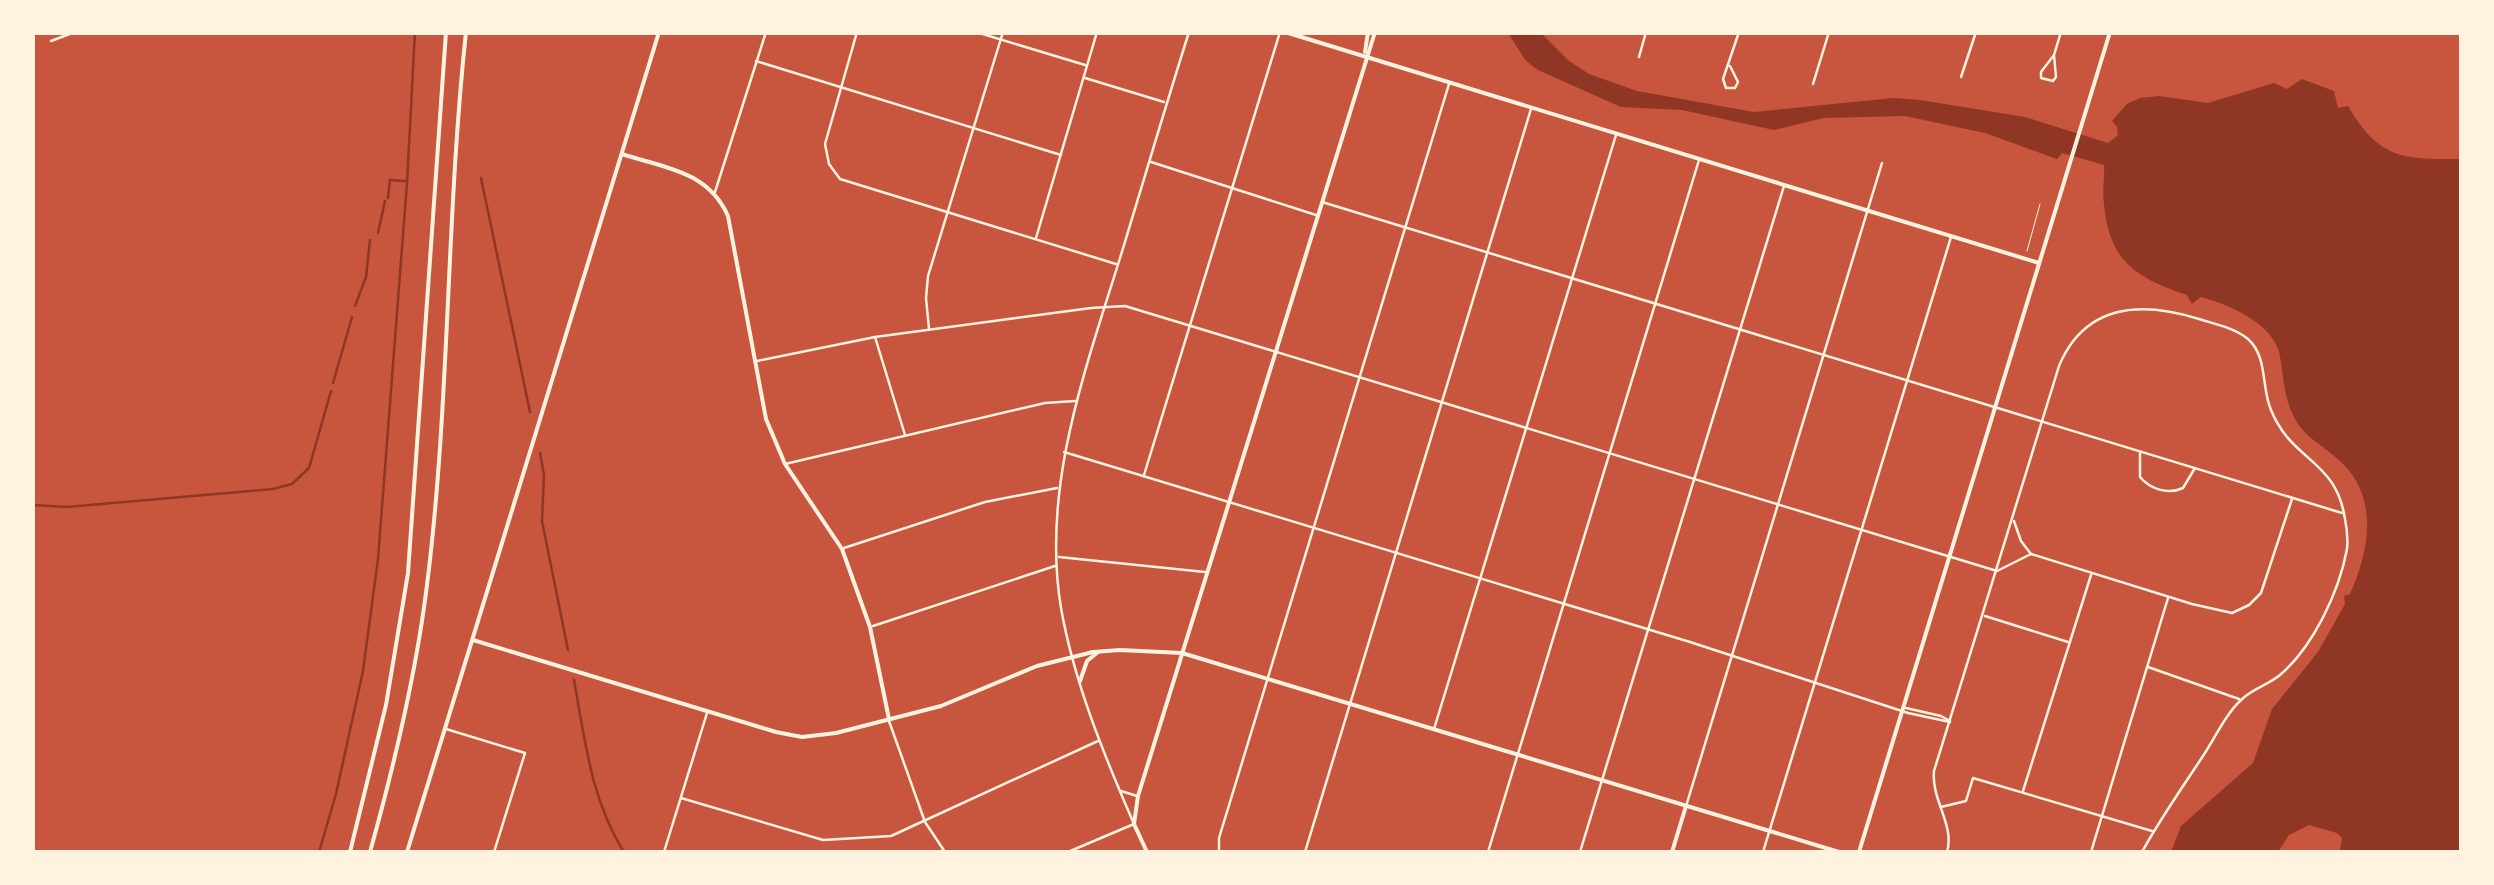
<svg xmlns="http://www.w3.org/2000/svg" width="2494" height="885" viewBox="0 0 2494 885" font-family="'Exo 2',sans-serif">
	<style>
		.water { fill: #8f3625 }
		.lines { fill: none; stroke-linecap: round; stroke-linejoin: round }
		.stream { stroke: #8f3625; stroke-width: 2.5 }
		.service { stroke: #fff3e0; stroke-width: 1 }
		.minor { stroke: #fff3e0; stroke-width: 2.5 }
		.tertiary { stroke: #fff3e0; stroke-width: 4 }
		.secondary { stroke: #fff3e0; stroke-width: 4 }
		.primary { stroke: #fff3e0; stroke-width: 4 }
	</style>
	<rect width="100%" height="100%" fill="#c8553d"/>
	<path class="water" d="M 1508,33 L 1541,33 L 1569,61 L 1589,74 L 1637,91 L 1754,112 L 1893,98 L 1920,100 L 2025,117 L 2108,143 L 2118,135 L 2117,127 L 2112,121 L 2127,104 L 2140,98 L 2159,96 L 2208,103 L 2274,83 L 2287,89 L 2302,79 L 2334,91 L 2338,108 L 2348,106 C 2380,161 2405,159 2461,159 L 2461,852 L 2340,852 L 2342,838 L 2337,833 L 2309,825 L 2289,835 L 2278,852 L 2171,852 L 2181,826 L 2253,763 L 2272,709 L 2318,652 L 2345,604 L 2344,596 L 2350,594 C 2371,547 2380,491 2333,455 C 2319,443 2304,436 2295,419 C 2283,398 2284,374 2279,352 C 2271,322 2227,304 2201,297 L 2192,304 L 2187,295 C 2136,278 2109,261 2104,204 C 2102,190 2105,177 2104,165 L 2062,153 L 2057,159 L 1985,133 L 1905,116 L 1824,118 L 1774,130 L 1682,110 L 1621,107 L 1538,70 L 1526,61 Z"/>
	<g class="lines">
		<g class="stream">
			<path d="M 481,178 L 530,412"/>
			<path d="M 388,198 L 390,180 L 405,181"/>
			<path d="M 378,233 L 385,201"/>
			<path d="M 355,306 L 366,277 L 370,240"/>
			<path d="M 333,383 L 352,317"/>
			<path d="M 540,453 L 544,475 L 542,521 L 568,650"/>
			<path d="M 33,505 L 67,507 L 273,489 L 292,484 L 309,468 L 331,391"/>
			<path d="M 574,680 C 585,740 591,800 624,852"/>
			<path d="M 319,852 L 336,794 L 363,671 L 378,559 L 407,183 L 415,32"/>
		</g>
		<path class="service" d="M 2027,251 L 2040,204"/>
		<g class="minor">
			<path d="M 857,32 L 825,144 L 829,164 L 840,179 L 1116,264"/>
			<path d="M 976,32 L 1085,65"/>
			<path d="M 51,41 L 75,32"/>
			<path d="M 2054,55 L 2056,77 L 2053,81 L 2041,78 L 2041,72 L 2054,55 L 2061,32"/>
			<path d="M 1639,57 L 1646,32"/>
			<path d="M 756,61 L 1061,155"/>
			<path d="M 1730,66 L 1738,82 L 1735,88 L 1726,88 L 1723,79 L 1739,32"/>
			<path d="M 1961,77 L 1976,32"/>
			<path d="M 1085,78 L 1164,102"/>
			<path d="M 1813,84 L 1829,32"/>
			<path d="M 1151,162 L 1316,215"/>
			<path d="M 715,192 L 766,32"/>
			<path d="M 1322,202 L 2342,513"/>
			<path d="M 1036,238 L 1097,32"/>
			<path d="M 929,329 L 926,298 L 928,276 L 1003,32"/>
			<path d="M 875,337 L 905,435"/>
			<path d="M 757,361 L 875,337 L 1091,308 L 1125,306 L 1997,571 L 2031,554"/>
			<path d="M 1064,452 L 1690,642 L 1908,713 L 1950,722"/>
			<path d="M 2140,453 L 2140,477 C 2150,489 2168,495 2183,488 L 2195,468"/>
			<path d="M 785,464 L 1045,403 L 1075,401"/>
			<path d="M 1144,475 L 1280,32"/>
			<path d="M 2014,521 L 2021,541 L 2031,554 L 2192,604 L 2232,613 L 2249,605 L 2261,593 L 2292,499"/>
			<path d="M 844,548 L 985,502 L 1057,488"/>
			<path d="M 1059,557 L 1205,572"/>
			<path d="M 1985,616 L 2068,642"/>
			<path d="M 873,626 L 1055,566"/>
			<path d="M 2148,667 L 2239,699"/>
			<path d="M 1906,708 L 1941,716 L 1950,721"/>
			<path d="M 889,721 L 925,822 L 945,852"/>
			<path d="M 446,729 L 525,753 L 494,852"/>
			<path d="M 1434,729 L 1616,135"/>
			<path d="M 1121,791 L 1137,796"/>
			<path d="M 2023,791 L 2091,575"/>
			<path d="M 681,798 L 823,840 L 891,836 L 1098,741"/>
			<path d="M 1687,803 L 1882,163"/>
			<path d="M 1941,807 L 1966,801 L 1973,778 L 2152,831"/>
			<path d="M 664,852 L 707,713"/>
			<path d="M 1068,852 L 1134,824 C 1104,755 1074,682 1061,608 C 1041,488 1085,371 1120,258 C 1143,183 1165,108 1189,32"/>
			<path d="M 1219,852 L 1219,838 L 1449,84"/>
			<path d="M 1305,852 L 1531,109"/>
			<path d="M 1488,852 L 1699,160"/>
			<path d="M 1580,852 L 1784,186"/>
			<path d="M 1763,852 L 1951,237"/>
			<path d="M 1947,852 C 1955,825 1931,800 1934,771 L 2059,366 C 2085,304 2141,301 2199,319 C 2215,324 2235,328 2248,339 C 2268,357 2261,387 2271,410 C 2292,462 2336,459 2345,519 C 2347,529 2348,539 2347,549 C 2339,592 2313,647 2280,675 C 2268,685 2252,689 2241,700 C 2225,715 2215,738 2203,756 C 2182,788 2160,819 2142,852"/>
			<path d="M 2091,852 L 2168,598"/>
		</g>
		<g class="tertiary">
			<path d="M 1285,32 L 2039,263"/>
			<path d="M 1365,52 L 1368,32"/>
			<path d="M 622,154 C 665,168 708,171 728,216 L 766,419 L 785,464 L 842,549 L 870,627 L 889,719"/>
			<path d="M 473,640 L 776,732 L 802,737 L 836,733 L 941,706 L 1037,666 L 1093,652 L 1120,650 L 1182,653 L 1839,852"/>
			<path d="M 1080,681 L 1087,661 L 1098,652"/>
			<path d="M 407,852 L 659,32"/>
			<path d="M 1147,852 L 1134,824 L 1138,796 L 1375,32"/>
			<path d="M 1672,852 L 1686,806"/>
		</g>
		<g class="secondary">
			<path d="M 350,852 L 386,705 L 408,573 L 446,32"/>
			<path d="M 370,852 C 394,766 416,675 427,585 C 450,402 446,216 466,32"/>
		</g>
		<path class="primary" d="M 1859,852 L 2110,32"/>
	</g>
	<rect width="2494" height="885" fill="none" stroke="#fff3e0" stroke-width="70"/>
</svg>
